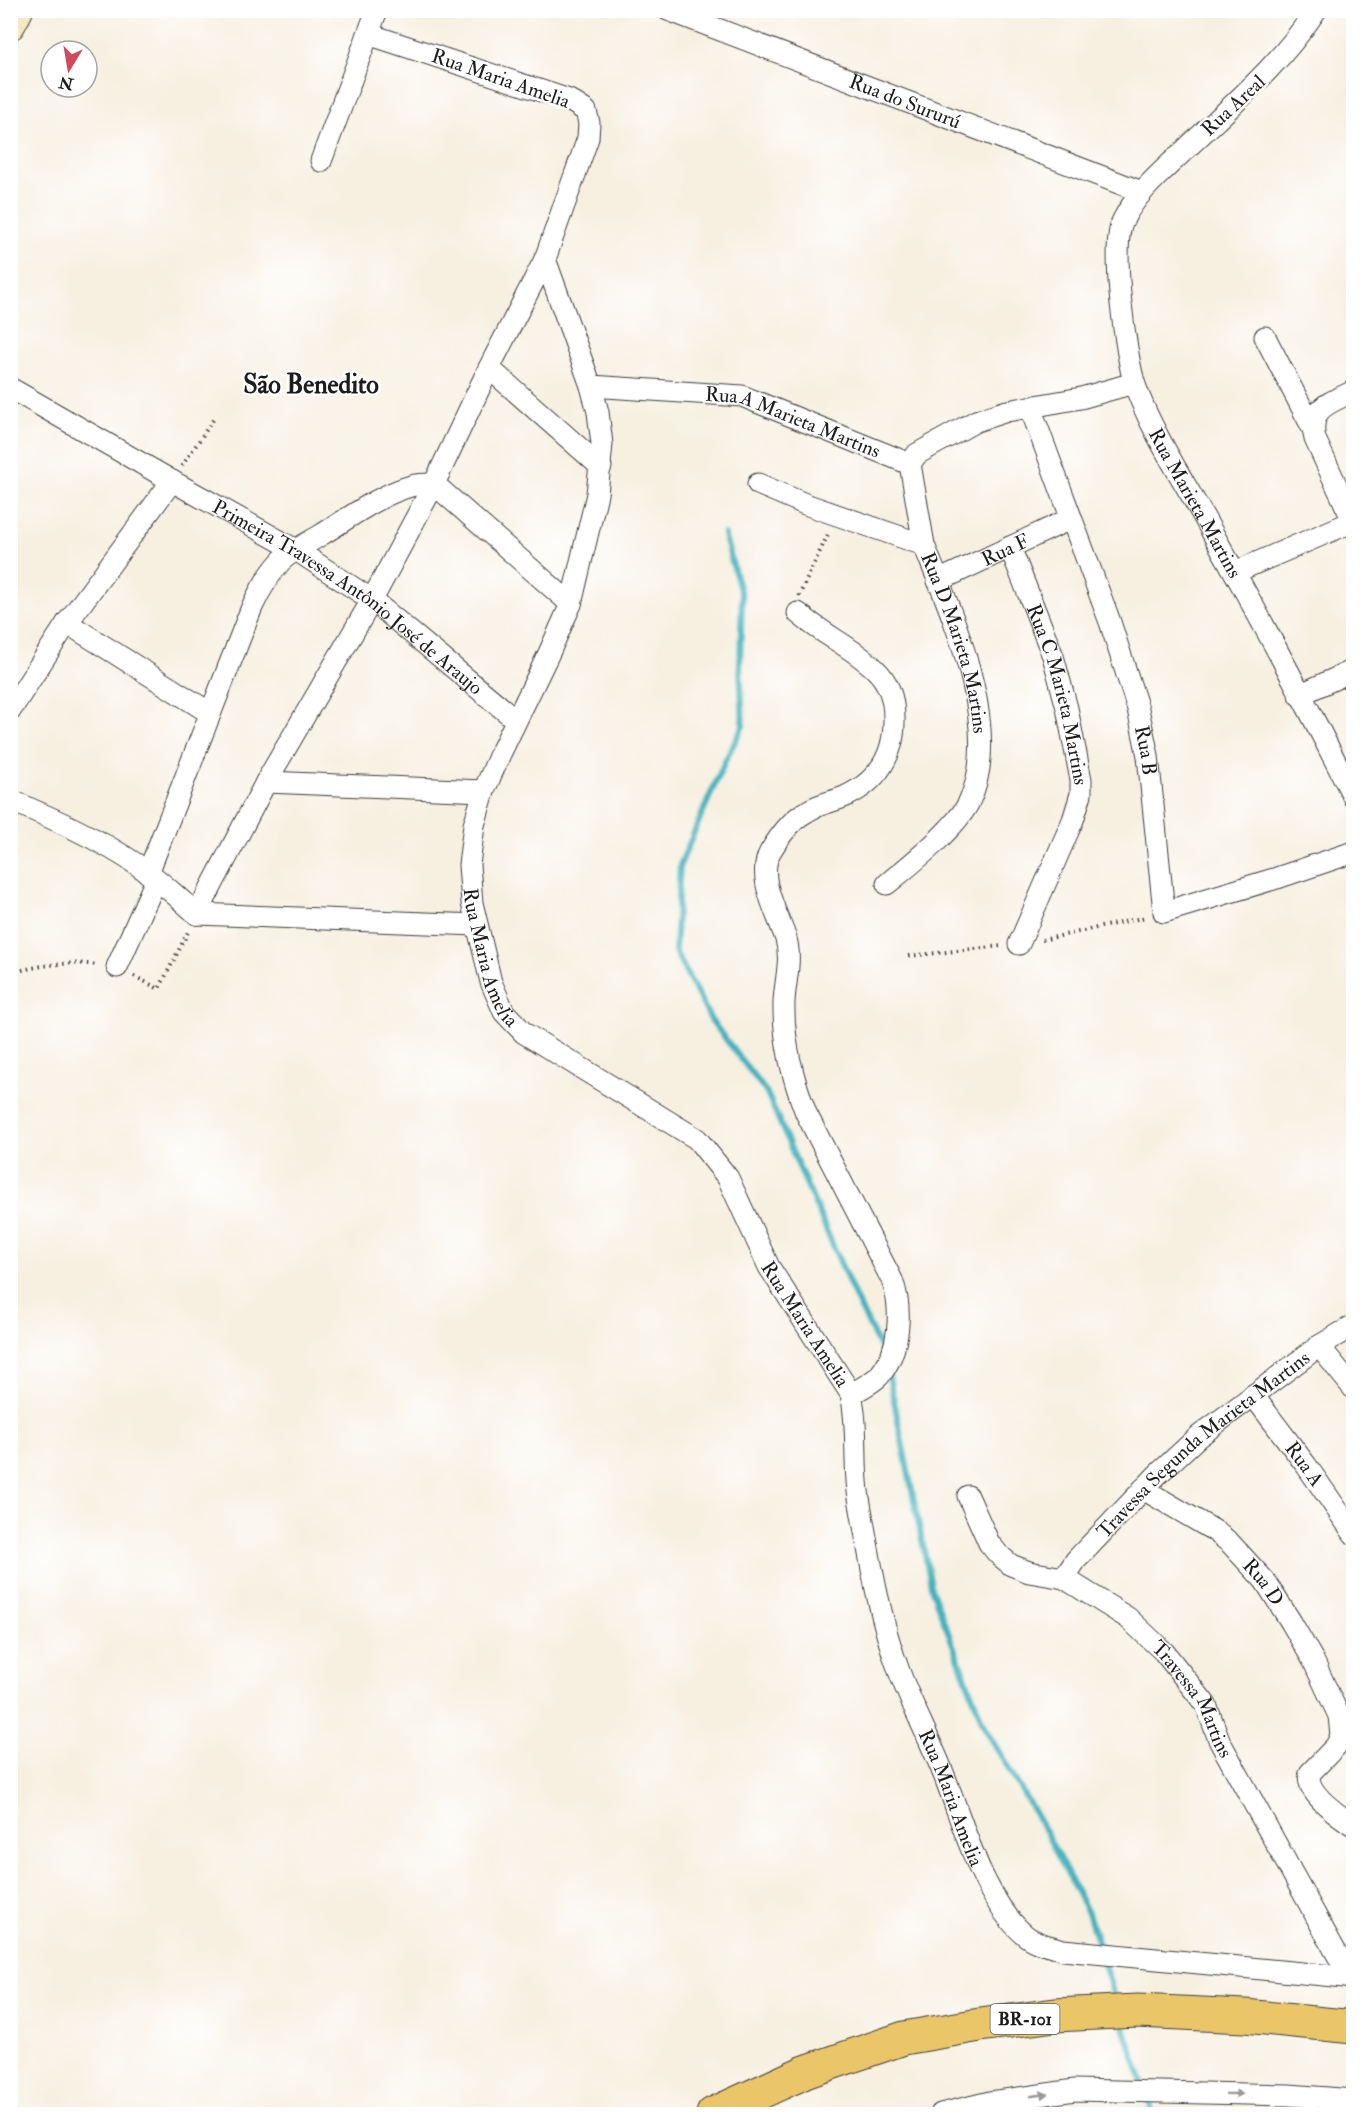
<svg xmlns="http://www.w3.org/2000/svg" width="1364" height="2125" viewBox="0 0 1364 2125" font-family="'IM FELL Double Pica',serif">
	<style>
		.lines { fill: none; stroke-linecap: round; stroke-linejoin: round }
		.stream { stroke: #43b2be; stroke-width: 6 }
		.street-casing { stroke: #3d3c3a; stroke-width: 23 }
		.secondary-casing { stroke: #3d3c3a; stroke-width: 32 }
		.highway-casing { stroke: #3d3c3a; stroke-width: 35 }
		.path { stroke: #3d3c3a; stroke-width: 4; stroke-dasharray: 1.5 4.5; stroke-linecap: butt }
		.street { stroke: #fff; stroke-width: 21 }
		.secondary { stroke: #f7e8c3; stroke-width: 30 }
		.highway { stroke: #ebc669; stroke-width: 33 }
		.oneway { fill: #999 }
		.labels { text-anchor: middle; stroke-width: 5; stroke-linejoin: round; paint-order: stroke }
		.shield { fill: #fff; stroke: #606060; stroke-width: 1.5 }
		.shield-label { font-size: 18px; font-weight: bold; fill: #1c1c1c }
		.street-label { font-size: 20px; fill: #1c1c1c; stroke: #fff }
		.district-label { font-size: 26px; font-weight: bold; fill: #1c1c1c; stroke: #fff }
	</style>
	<rect width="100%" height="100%" fill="#fff"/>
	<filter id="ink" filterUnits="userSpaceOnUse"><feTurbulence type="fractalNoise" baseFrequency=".0167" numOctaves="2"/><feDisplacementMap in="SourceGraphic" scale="12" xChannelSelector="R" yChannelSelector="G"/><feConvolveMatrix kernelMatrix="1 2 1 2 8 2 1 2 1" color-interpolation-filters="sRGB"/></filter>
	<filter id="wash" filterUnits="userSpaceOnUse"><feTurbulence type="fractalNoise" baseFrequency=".008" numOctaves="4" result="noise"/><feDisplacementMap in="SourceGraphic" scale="24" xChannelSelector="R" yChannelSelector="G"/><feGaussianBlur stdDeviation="1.35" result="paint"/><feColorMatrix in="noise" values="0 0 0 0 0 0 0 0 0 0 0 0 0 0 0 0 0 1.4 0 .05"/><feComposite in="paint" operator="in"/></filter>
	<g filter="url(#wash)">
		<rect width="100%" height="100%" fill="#f7f0e1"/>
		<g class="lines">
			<g class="stream">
				<path d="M 724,534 L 742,597 L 740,665 L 743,726 L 725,761 L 680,865 L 675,951 L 711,1020 L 767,1093 L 856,1299 L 885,1358"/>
				<path d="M 888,1371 L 932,1590 L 985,1728 L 1045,1831 L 1088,1913 L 1099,1948"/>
				<path d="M 1102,1958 L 1116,2002"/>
				<path d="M 1122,2021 L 1153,2114"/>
			</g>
		</g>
	</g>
	<g filter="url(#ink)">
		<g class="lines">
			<g class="street-casing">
				<g id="street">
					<path id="s1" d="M 668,10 L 1142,192"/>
					<path id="s2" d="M 1316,10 C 1281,64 1233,104 1187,148 C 1164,170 1137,192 1123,220 C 1110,245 1126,357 1135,385 C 1151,432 1188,487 1212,532 C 1261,619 1309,708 1354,798"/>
					<path d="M 321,161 L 377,10"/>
					<path id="s3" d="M 545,259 L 591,386 L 598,412 L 602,444 L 597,494 L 571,604 L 549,653 L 500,754 L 484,791 L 474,825 L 469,865 L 472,903 L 491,982 L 504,1012 L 524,1033 L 697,1139 L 728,1178 L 769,1267 L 851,1394 C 859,1429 853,1464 859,1498 C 869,1554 879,1618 899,1671 C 912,1706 930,1739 944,1775 C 964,1825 982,1899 1025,1935 C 1035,1944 1051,1946 1063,1950 L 1354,1978"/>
					<path d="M 1265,337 L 1313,429"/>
					<path d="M 489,368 L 601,467"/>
					<path id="s4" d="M 591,386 L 742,396 L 910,464 L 924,545"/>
					<path id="s5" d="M 10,388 L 172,481 L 296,550 L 372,600 L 516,720"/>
					<path id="s6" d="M 1030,407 L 1110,622 L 1138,709 L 1148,756 L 1164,912 L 1277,878 L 1354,852"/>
					<path d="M 910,464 L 917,454 L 976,421 L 1007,411 L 1081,398 L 1134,383"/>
					<path id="s7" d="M 758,484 L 805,504 L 924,545 C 952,615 1005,731 968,804 C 953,831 911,864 887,884"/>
					<path d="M 1353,521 L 1315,439 C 1308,407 1330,403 1354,391"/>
					<path id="s8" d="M 1010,547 L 1053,656 L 1067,708 L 1081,780 L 1081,794 L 1073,820 L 1019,944"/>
					<path d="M 1235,572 L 1354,521"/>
					<path id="s9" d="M 938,581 L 1070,519"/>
					<path d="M 798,613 C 822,634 852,647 875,669 C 889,682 894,700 894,718 C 895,754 878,782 844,797 C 832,802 818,804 806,812 C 791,820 779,837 770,852 C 756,878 778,914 786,939 C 792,960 785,981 784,1002 C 783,1041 792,1077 806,1113 L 892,1280 C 903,1309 900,1352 879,1376 C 872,1383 860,1389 851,1394"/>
					<path d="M 67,623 L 210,713"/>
					<path d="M 1299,695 L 1354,670"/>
					<path d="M 10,711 L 67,623 L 172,481"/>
					<path d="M 266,782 L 484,791"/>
					<path d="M 10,800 C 54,819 100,839 139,866 C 160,880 178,898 197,914"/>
					<path d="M 148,873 L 252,607 C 260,590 269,574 282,560 C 293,550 308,543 321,535 C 349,518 379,495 411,486 C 418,484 426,484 434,484 L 571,604"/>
					<path d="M 197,914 L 266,782 L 372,600 L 434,484 L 489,368 L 545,259 L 588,138 L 589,123 L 586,111 L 569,100 L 368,34"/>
					<path d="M 197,914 L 477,925"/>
					<path d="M 117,967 L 156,880"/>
					<path d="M 1319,1346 L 1354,1389"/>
					<path id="s10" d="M 1253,1395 L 1306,1465 L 1354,1534"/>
					<path id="s11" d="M 1143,1489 L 1215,1531 L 1230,1543 L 1265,1581 L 1291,1622 L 1313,1660 L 1339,1716 L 1341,1736 L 1336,1746 L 1310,1773 C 1304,1793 1340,1816 1354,1826"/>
					<path id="s12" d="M 968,1496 L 989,1543 L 998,1554 L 1011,1565 L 1029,1572 L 1064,1578 L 1128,1618 L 1164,1652 L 1206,1705 L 1220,1742 L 1349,1976"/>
					<path id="s13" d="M 1064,1578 L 1076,1560 L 1157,1475 L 1198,1437 L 1319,1346 L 1354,1325"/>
					<path d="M 941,2114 L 990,2102 L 1075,2090 L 1289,2095 L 1354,2100"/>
				</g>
			</g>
			<g class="secondary-casing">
				<path id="secondary" d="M 10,25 L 18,10"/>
			</g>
			<g class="highway-casing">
				<path id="highway" d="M 713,2114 L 805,2072 L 904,2038 L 980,2025 L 1055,2015 L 1138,2011 L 1245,2016 L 1354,2027"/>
			</g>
			<g class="path">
				<path d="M 182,466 L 215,417"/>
				<path d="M 799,596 L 829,532"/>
				<path d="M 1042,940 L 1146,917"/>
				<path d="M 909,956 L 1002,946"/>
				<path d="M 10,973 C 42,965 66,961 98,965"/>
				<path d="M 134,976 L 159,989 L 189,930"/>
			</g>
			<use href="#street" class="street"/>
			<use href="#secondary" class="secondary"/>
			<use href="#highway" class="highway"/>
		</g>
		<defs><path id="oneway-solid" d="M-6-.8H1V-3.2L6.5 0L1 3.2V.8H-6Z" transform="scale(1.5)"/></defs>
		<g class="oneway">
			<use href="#oneway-solid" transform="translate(1234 2094) rotate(1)"/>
			<use href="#oneway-solid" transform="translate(1039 2095) rotate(-8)"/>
		</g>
	</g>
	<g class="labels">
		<rect class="shield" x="990.5" y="2004" width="69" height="30" rx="4.5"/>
		<g class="shield-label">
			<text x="1025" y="2025">BR-101</text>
		</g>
		<g class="street-label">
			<text transform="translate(501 78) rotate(19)" y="7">Rua Maria Amelia</text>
			<text dy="7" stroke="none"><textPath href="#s1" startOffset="254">Rua do Sururú</textPath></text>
			<text transform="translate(1233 105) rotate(-43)" y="7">Rua Areal</text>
			<text dy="7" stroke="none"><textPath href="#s4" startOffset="207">Rua A Marieta Martins</textPath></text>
			<text dy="7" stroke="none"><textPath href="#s2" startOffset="586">Rua Marieta Martins</textPath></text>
			<text dy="7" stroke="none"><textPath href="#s9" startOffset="74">Rua F</textPath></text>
			<text dy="7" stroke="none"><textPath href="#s5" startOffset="398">Primeira Travessa Antônio José de Araujo</textPath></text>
			<text dy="7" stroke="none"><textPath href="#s7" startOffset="280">Rua D Marieta Martins</textPath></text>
			<text dy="7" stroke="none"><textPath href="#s8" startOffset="156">Rua C Marieta Martins</textPath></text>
			<text dy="7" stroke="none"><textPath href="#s6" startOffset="363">Rua B</textPath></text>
			<text dy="7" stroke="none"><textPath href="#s3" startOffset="735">Rua Maria Amelia</textPath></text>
			<text dy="7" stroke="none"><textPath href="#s3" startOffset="1239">Rua Maria Amelia</textPath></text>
			<text dy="7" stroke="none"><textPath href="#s13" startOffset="194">Travessa Segunda Marieta Martins</textPath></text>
			<text dy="7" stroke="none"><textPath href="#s10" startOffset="86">Rua A</textPath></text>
			<text dy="7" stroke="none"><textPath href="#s11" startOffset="154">Rua D</textPath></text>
			<text dy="7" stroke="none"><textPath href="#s12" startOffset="318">Travessa Martins</textPath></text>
			<text dy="7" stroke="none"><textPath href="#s3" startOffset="1742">Rua Maria Amelia</textPath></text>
		</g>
		<g class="district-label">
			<text x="311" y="393">São Benedito</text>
		</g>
	</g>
	<rect width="1364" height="2125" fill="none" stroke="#fff" stroke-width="36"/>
	<g transform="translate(69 69) rotate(191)"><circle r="28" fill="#ffffff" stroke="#a4a4a4" stroke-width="1.5"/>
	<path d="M0-4.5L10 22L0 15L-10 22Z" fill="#d1495b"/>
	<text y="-9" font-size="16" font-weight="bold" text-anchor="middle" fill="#1c1c1c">N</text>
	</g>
</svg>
